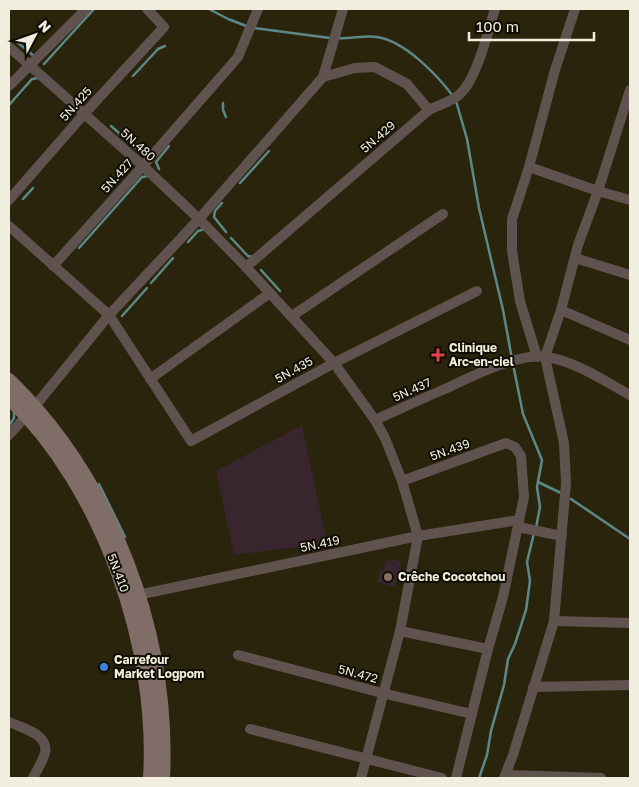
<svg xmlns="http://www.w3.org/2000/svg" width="639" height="787" viewBox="0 0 639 787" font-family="'Golos Text',sans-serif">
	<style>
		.education { fill: #38252d }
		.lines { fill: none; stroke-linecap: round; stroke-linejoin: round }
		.stream { stroke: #5c8889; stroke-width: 2.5 }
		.minor { stroke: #60534f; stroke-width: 10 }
		.secondary { stroke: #816d67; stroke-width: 14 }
		.health-dot { fill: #e0444e; stroke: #100d04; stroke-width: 2 }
		.education-dot { fill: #8d6e63; stroke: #100d04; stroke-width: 2 }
		.shop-dot { fill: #3f7fe0; stroke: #100d04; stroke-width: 2 }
		.labels { text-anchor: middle; stroke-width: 4; stroke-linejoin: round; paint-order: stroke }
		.street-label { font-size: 12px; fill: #f2eedf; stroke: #100d04 }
		.poi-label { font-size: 12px; font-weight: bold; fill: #f2eedf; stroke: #100d04; text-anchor: start }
	</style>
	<rect width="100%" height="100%" fill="#2a240c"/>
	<g class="education">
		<path d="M 302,425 L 327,543 L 234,555 L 216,471 Z"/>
		<path d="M 393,559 L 401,562 L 395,587 L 377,582 L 380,570 L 383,570 L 386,560 L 392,561 Z"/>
	</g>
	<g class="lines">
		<g class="stream">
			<path d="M 209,9 L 228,19 L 249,27"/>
			<path d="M 254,28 L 330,38"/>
			<path d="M 338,38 C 351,39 365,35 377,37 C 405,41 437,75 453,96"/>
			<path d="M 16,41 L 34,56"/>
			<path d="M 44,64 L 94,9"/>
			<path d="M 133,76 L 158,49 L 165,46"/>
			<path d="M 456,101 L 467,139 L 479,208 L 503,310 L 512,359"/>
			<path d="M 223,103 L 223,110 L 226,117"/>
			<path d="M 9,105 L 32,79 L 38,78"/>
			<path d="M 111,126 L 144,155 L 149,155"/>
			<path d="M 159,169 L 156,162 L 169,146"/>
			<path d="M 240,183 L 269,151"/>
			<path d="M 23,199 L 33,188"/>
			<path d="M 222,203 L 215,211 L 214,217 L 226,232"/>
			<path d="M 231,238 L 248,256 L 253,257"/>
			<path d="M 188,242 L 198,231 L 205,229"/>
			<path d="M 79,248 L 142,177 L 148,176"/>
			<path d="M 261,270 L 280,291"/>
			<path d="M 151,283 L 173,258"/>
			<path d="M 122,316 L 147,288"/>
			<path d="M 513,364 L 523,414 L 542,460 L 537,487 L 540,507 L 536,528"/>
			<path d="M 10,424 L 14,418 L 14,411"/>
			<path d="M 538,482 L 561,493"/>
			<path d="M 99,484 L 125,537"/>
			<path d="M 571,499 L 630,539"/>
			<path d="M 479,778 L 487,755 L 491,731 L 504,685 L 508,659 L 515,644 L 526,610 L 530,581 L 527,562 L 534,533"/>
		</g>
		<g class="minor">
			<path d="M 9,47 L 143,166 L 199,219 L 246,267 L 334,363 L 375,420 L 385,438 L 402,481 L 418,536 L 400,631 L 361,778"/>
			<path d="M 323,77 L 343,9"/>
			<path d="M 9,86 L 86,9"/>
			<path d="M 529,167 L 598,191 L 630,200"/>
			<path d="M 9,200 L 84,114 L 164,27 L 147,9"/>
			<path d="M 9,226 L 109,315 L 191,441 L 334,363 L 477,291"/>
			<path d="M 575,258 L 630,275"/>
			<path d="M 53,266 L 143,166 L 238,57 L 258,9"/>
			<path d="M 246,267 L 429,110 C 439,105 451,102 460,94 C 477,79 488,31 495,9"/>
			<path d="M 561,310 L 630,340"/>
			<path d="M 292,316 L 443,214"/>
			<path d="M 537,357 L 520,301 L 512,251 L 512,219 L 529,167 L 555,70 L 575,9"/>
			<path d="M 150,379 L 270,293"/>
			<path d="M 375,420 C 398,410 421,399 445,389 C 470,377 520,352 547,357 C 577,362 604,381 630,395"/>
			<path d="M 9,435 L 35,406 L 109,315 L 199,219 L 323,77 L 355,68 L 375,67 L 407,84 L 429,110"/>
			<path d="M 402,481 L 506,443 L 515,447 L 521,456 L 524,497 L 503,597 L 488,649 L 456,778"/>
			<path d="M 518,527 L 562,536"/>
			<path d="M 133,596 L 418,536 L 519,520"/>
			<path d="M 554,621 L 630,623"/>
			<path d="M 400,631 L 488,649"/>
			<path d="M 238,655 L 382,693 L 472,714"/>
			<path d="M 533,687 L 630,685"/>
			<path d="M 9,722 C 22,728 49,734 45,753 C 43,761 37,770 33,778"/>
			<path d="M 250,729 L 442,778"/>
			<path d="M 506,775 L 601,778"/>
			<path d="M 504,778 L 513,755 L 554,621 L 566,483 L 564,443 L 545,357 L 561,310 L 578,245 L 598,191 L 630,90"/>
		</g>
		<g class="secondary">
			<path d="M 9,380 C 112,480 170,634 163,778"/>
			<path d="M 9,398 C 104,489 158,648 150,778"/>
		</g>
	</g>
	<path class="health-dot" d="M435.5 347.5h5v5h5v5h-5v5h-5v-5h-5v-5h5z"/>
	<circle class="education-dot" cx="388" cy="577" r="5"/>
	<circle class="shop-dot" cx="104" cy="667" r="5"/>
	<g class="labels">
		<g class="street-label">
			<text transform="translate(76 104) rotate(-48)" y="4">5N.425</text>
			<text transform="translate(378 137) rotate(-41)" y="4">5N.429</text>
			<text transform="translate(138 145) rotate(42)" y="4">5N.480</text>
			<text transform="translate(117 176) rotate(-48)" y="4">5N.427</text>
			<text transform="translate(294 370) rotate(-29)" y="4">5N.435</text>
			<text transform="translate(412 390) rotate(-24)" y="4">5N.437</text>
			<text transform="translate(450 450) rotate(-20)" y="4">5N.439</text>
			<text transform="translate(320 544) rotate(-12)" y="4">5N.419</text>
			<text transform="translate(118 573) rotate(69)" y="4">5N.410</text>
			<text transform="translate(358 674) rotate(15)" y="4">5N.472</text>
		</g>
		<g class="poi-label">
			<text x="449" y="352">Clinique<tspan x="449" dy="14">Arc-en-ciel</tspan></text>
			<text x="398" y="581">Crêche Cocotchou</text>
			<text x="114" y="664">Carrefour<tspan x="114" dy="14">Market Logpom</tspan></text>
		</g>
	</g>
	<rect width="639" height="787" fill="none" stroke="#f2eedf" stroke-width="20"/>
	<g transform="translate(35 35) rotate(49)" stroke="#100d04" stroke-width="4" paint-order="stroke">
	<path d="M0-4L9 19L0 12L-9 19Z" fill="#f2eedf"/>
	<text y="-8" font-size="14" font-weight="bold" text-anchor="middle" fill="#f2eedf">N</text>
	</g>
	<path d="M469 32v8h125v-8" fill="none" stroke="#f2eedf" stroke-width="2.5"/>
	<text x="476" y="32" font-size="15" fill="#f2eedf" stroke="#100d04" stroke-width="4" paint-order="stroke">100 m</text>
</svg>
